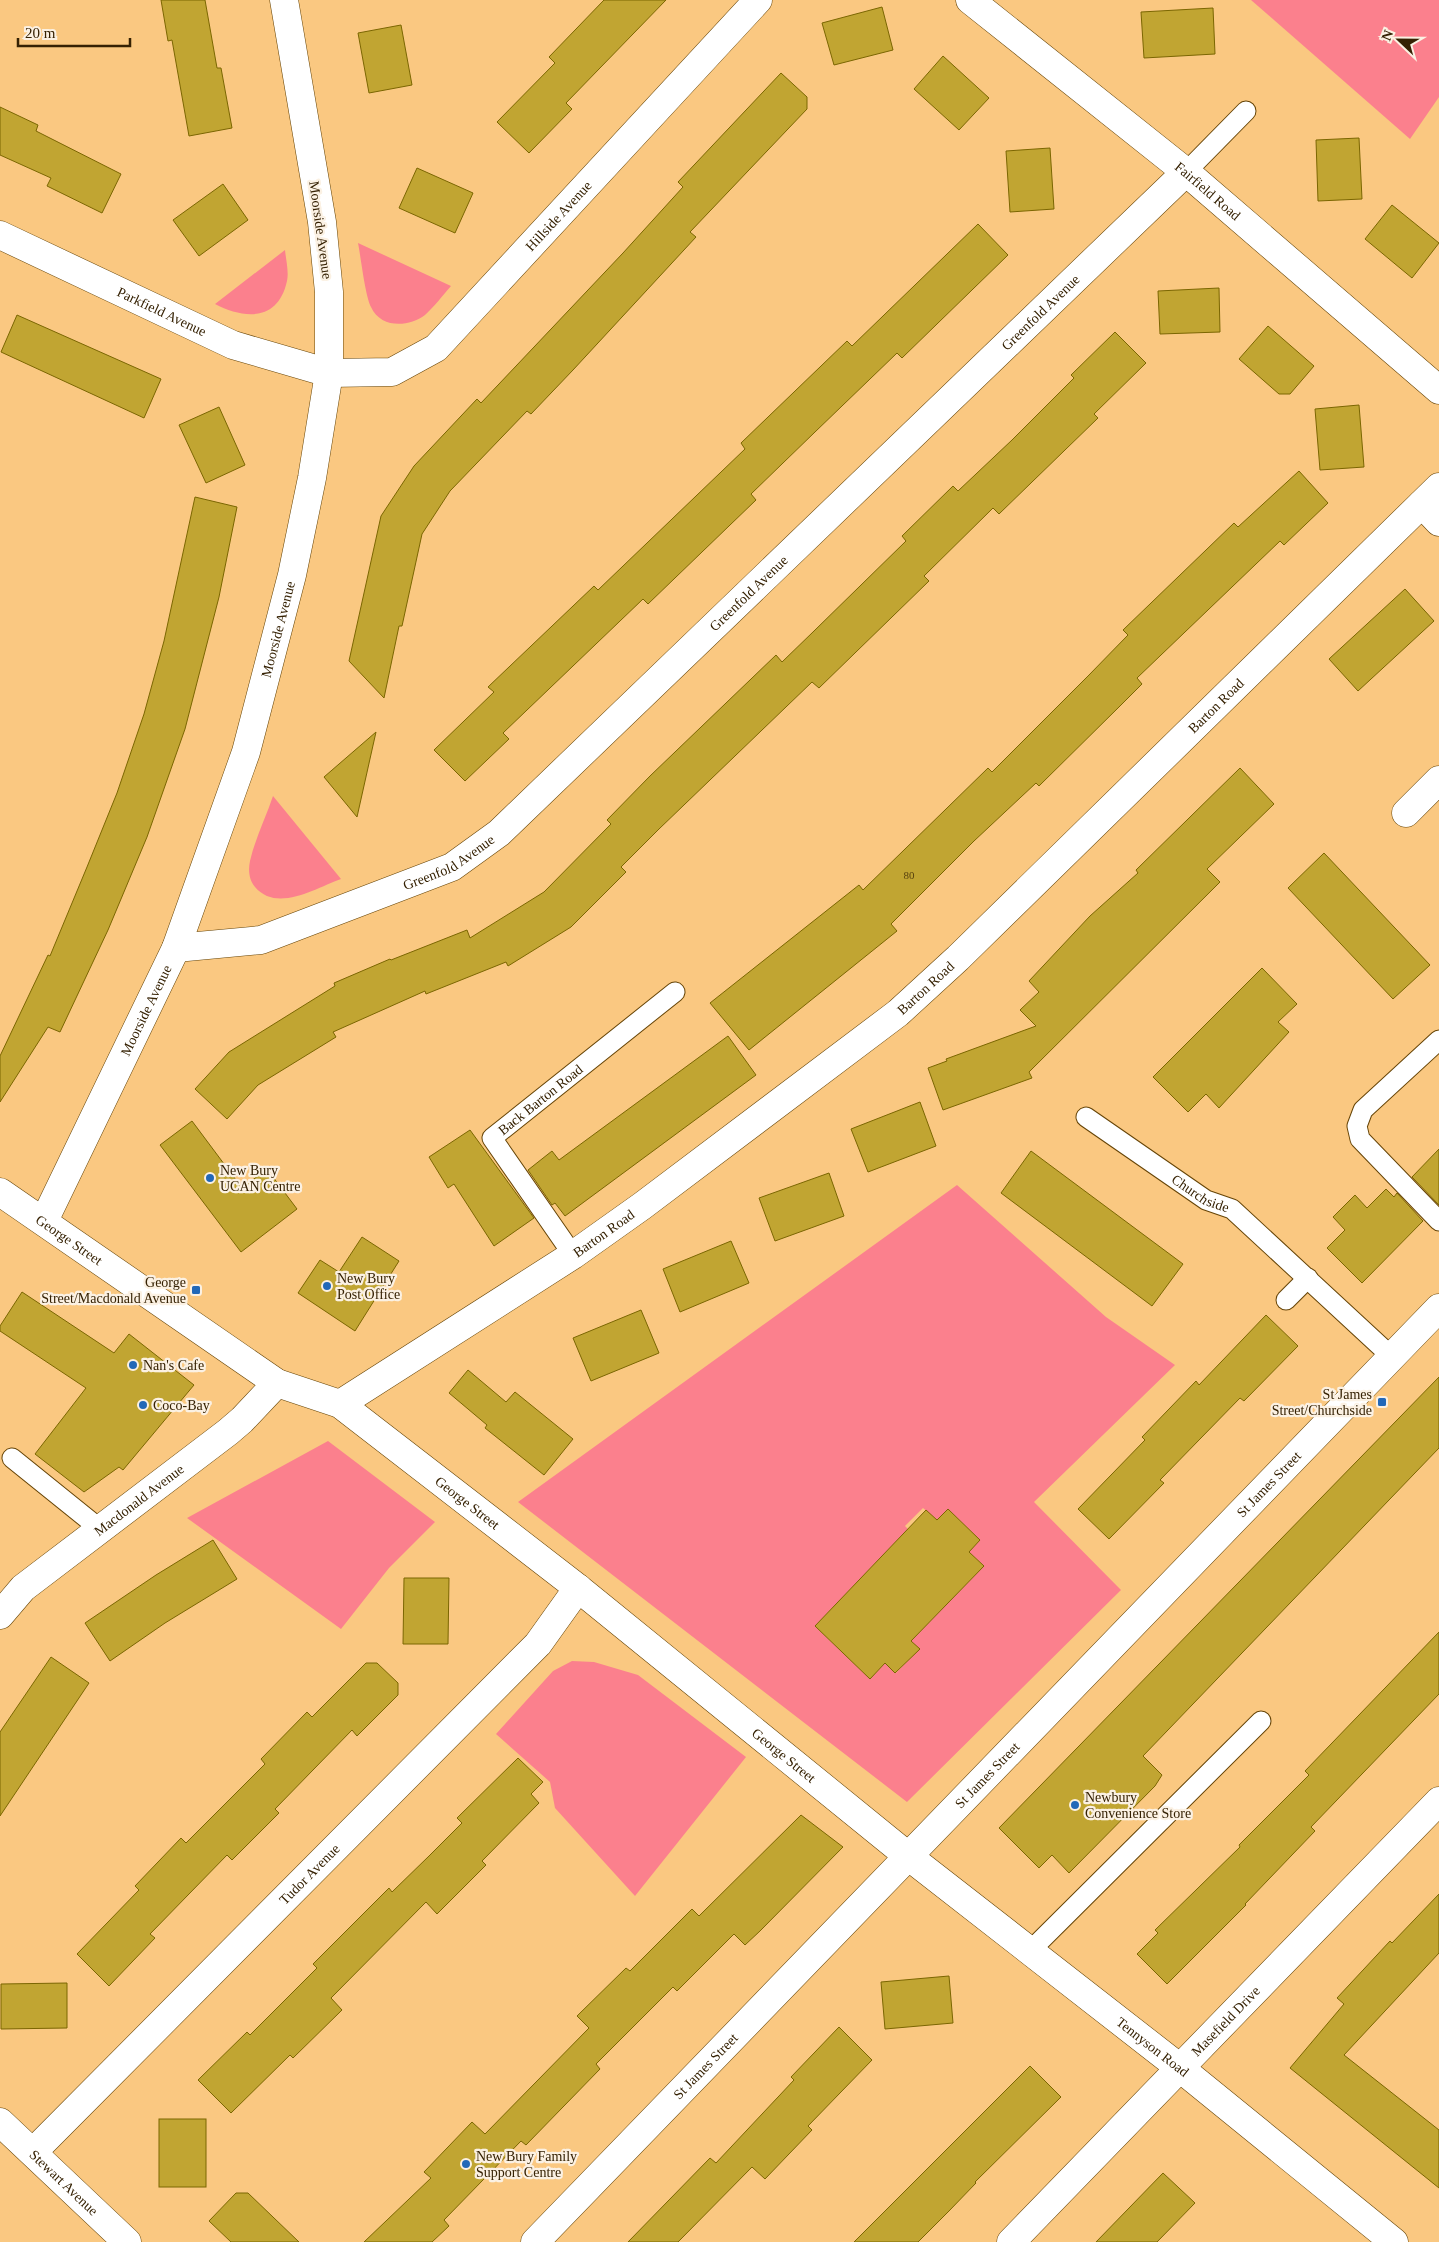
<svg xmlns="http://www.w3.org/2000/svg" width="1439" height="2242" viewBox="0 0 1439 2242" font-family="'Times New Roman',serif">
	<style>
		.green { fill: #fb808d; fill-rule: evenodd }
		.building { fill: #c1a532; stroke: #7b6601 }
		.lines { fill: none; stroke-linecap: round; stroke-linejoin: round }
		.service-casing { stroke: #664406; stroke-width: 21 }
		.minor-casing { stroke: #664406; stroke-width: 29 }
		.service { stroke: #fff; stroke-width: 19 }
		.minor { stroke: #fff; stroke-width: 28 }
		.poi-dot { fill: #2268b8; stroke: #fbf1e3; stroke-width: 2 }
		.labels { text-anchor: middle; stroke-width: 4.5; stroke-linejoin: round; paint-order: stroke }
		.number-label { font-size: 11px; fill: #58420f }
		.street-label { font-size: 14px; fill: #352103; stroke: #fbf1e3 }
		.poi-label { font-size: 14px; fill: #352103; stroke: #fbf1e3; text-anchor: start }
	</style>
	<rect width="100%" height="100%" fill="#fac881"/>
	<g class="green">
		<path d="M 1251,0 L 1439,0 L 1439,97 L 1410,139 Z"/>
		<path d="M 358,243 L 451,286 C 443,295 434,307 425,315 C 409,327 381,329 371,307 C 365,295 361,258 358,243 Z"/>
		<path d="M 285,250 C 286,260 289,272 287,281 C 278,322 244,319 215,304 Z"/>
		<path d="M 273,796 L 341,879 C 316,888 277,913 255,887 C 249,880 248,870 250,861 C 255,839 266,817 273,796 Z"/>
		<path d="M 957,1185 L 1106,1317 L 1175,1365 L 1034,1502 L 1121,1590 L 907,1802 L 518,1502 ZM 923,1508 L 937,1520 L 948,1509 L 980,1540 L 969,1552 L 984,1566 L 911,1641 L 919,1649 L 896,1673 L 885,1663 L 870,1679 L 815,1626 L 908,1529 L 905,1526 Z"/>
		<path d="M 328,1441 L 435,1522 L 389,1568 L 341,1629 L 187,1518 Z"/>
		<path d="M 572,1661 L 594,1662 L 638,1675 L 746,1757 L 635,1896 L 555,1808 L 550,1782 L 496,1734 L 553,1671 Z"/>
	</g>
	<g class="building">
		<path d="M 161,0 L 205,0 L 217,68 L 221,68 L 232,128 L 189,136 L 172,40 L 168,41 Z"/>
		<path d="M 604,0 L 666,0 L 566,103 L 572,109 L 529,153 L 497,122 L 555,63 L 549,57 Z"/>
		<path d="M 882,7 L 893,50 L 834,65 L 822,23 Z"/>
		<path d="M 1213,8 L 1215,54 L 1144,58 L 1141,12 Z"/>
		<path d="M 401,25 L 412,85 L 369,93 L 358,33 Z"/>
		<path d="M 943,56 L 989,98 L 959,130 L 914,89 Z"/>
		<path d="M 781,73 L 807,97 L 807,109 L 690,232 L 696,237 L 573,370 L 531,414 L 527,411 L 450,491 L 422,534 L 402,626 L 399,626 L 384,698 L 349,661 L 381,516 L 414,466 L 477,399 L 481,403 L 623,253 L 683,187 L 678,182 Z"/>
		<path d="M 0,107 L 38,125 L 36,131 L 121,174 L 102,213 L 47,186 L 51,178 L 0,155 Z"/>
		<path d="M 1359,138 L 1362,199 L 1318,201 L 1316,140 Z"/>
		<path d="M 1050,148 L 1054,209 L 1010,212 L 1006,151 Z"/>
		<path d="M 417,168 L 473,193 L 455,233 L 399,208 Z"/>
		<path d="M 223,184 L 248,220 L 199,256 L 173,220 Z"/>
		<path d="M 1392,205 L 1439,243 L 1412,278 L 1365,239 Z"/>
		<path d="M 978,224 L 1008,255 L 902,358 L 897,353 L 815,432 L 751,494 L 756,500 L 648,604 L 643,599 L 503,733 L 509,739 L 465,781 L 434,750 L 494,692 L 488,687 L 594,586 L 598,590 L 745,449 L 741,443 L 847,341 L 852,346 Z"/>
		<path d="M 1219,288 L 1220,332 L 1160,334 L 1158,291 Z"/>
		<path d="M 17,315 L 161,379 L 144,418 L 1,352 Z"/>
		<path d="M 1268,326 L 1314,366 L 1290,394 L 1279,394 L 1239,359 Z"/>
		<path d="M 1115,332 L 1146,363 L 1094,414 L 1098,418 L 999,514 L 993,508 L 924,576 L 929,581 L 819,688 L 812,682 L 659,829 L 621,867 L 626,872 L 571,927 L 508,966 L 506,962 L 426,994 L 425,991 L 333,1032 L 336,1037 L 258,1085 L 227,1119 L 195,1089 L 229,1052 L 335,986 L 334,983 L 390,959 L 391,960 L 467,930 L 470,938 L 544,892 L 611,824 L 607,820 L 650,776 L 776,655 L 782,662 L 814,631 L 906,541 L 902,536 L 953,486 L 958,491 L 1012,440 L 1074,378 L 1071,375 Z"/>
		<path d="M 1359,405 L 1364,467 L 1320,470 L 1315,409 Z"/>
		<path d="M 219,407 L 245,465 L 206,483 L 179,425 Z"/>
		<path d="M 1299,471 L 1328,503 L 1284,545 L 1280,541 L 1137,678 L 1142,684 L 1120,706 L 1039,786 L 1036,783 L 974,841 L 891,924 L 897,931 L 749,1050 L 710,1003 L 859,885 L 863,890 L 988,768 L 992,772 L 1089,675 L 1128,635 L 1123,630 L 1234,523 L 1238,527 Z"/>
		<path d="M 195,497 L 237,507 L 219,597 L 185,729 L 147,837 L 108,930 L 60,1032 L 48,1027 L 0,1102 L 0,1056 L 48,955 L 50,956 L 87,867 L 117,793 L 144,714 L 164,641 Z"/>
		<path d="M 1405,589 L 1434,621 L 1358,691 L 1329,659 Z"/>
		<path d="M 376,732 L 357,817 L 324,777 Z"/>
		<path d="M 1240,768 L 1274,804 L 1207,869 L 1220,882 L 1029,1072 L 1032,1078 L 943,1110 L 928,1068 L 947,1061 L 946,1059 L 1036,1026 L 1020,1010 L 1039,992 L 1029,981 L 1090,916 L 1138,873 L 1136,870 Z"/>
		<path d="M 1324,853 L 1430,965 L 1393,999 L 1288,888 Z"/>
		<path d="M 1262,968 L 1297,1004 L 1278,1022 L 1289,1032 L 1219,1108 L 1206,1094 L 1188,1112 L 1153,1077 Z"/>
		<path d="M 728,1036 L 756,1075 L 565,1216 L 555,1203 L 552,1205 L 528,1170 L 552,1151 L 559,1160 Z"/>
		<path d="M 920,1102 L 936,1146 L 868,1172 L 851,1129 Z"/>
		<path d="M 192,1121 L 242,1188 L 267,1169 L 297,1209 L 241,1252 L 160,1145 Z"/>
		<path d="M 470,1130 L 534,1218 L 494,1246 L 454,1184 L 448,1188 L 429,1157 Z"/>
		<path d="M 1439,1149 L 1439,1205 L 1412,1177 Z"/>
		<path d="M 1031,1151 L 1183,1264 L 1152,1306 L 1001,1193 Z"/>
		<path d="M 829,1173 L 844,1216 L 775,1241 L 759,1198 Z"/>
		<path d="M 1386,1189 L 1394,1197 L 1397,1193 L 1423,1221 L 1362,1283 L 1327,1248 L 1345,1230 L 1333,1217 L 1355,1195 L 1367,1208 Z"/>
		<path d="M 362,1237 L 399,1261 L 355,1331 L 298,1293 L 320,1260 L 339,1272 Z"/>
		<path d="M 731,1241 L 749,1283 L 680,1312 L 663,1269 Z"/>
		<path d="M 22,1292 L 114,1353 L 129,1334 L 194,1385 L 123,1470 L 119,1467 L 84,1492 L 35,1454 L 86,1388 L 0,1331 L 0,1326 Z"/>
		<path d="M 641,1310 L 659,1353 L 591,1381 L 573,1338 Z"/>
		<path d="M 1266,1315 L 1298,1346 L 1244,1401 L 1240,1398 L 1160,1480 L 1164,1483 L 1109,1539 L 1078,1509 L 1145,1440 L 1142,1437 L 1196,1381 L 1199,1385 Z"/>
		<path d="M 468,1370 L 506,1402 L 515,1392 L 573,1439 L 544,1475 L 485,1428 L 487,1425 L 449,1393 Z"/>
		<path d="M 1439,1377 L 1439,1448 L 1143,1756 L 1162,1775 L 1155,1786 L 1069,1873 L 1052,1855 L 1039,1868 L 999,1828 Z"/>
		<path d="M 948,1509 L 980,1540 L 969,1552 L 984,1566 L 911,1641 L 920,1649 L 895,1673 L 885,1663 L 870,1679 L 815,1626 L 926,1510 L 937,1520 Z"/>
		<path d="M 213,1540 L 237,1579 L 165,1623 L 110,1661 L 85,1623 L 156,1575 Z"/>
		<path d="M 404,1578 L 449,1578 L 448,1644 L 403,1644 Z"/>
		<path d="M 1439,1632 L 1439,1694 L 1311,1827 L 1315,1831 L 1245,1904 L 1246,1905 L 1167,1984 L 1137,1954 L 1158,1933 L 1155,1930 L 1240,1847 L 1239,1845 L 1309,1775 L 1305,1771 Z"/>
		<path d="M 51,1657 L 89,1683 L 0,1816 L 0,1732 Z"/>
		<path d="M 366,1663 L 377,1663 L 398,1683 L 398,1695 L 357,1736 L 352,1730 L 275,1809 L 279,1813 L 232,1860 L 227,1855 L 150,1934 L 155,1938 L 109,1986 L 77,1954 L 139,1890 L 135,1886 L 181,1838 L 186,1843 L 265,1764 L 261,1759 L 307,1712 L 312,1717 Z"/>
		<path d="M 518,1758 L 543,1782 L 531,1794 L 539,1803 L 482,1861 L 486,1865 L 437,1914 L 426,1902 L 331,1998 L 342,2010 L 293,2058 L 290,2055 L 231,2113 L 198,2080 L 247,2032 L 250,2035 L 317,1968 L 313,1964 L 389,1888 L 392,1892 L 429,1856 L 462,1823 L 457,1818 Z"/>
		<path d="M 801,1815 L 843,1847 L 760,1931 L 745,1945 L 734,1934 L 677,1991 L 673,1987 L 596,2064 L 600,2069 L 526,2145 L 521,2141 L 444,2220 L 449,2226 L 432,2242 L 364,2242 L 431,2178 L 424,2172 L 472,2122 L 485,2134 L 589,2028 L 577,2016 L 626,1968 L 630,1971 L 692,1909 L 699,1916 Z"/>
		<path d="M 1439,1894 L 1439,1953 L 1344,2055 L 1439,2130 L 1439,2188 L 1290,2068 L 1344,2004 L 1337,1998 L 1390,1941 L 1392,1943 Z"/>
		<path d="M 949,1976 L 953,2023 L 885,2029 L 881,1982 Z"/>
		<path d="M 67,1983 L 67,2028 L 1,2029 L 1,1984 Z"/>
		<path d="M 839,2027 L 872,2060 L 808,2126 L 812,2130 L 765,2179 L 752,2167 L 678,2242 L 628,2242 L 710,2158 L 716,2163 L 794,2080 L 791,2077 Z"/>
		<path d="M 1030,2066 L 1061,2097 L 975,2182 L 976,2183 L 949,2211 L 918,2242 L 854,2242 Z"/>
		<rect x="159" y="2119" width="47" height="68"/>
		<path d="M 1163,2173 L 1195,2203 L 1157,2242 L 1096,2242 Z"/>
		<path d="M 236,2193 L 248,2193 L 299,2242 L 231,2242 L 209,2221 Z"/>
	</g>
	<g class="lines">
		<g class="service-casing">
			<g id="service">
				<path d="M 1186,172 L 1246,111"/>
				<path d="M 1439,1040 L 1363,1110 L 1357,1126 L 1360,1139 L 1439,1221"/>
				<path id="s1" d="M 1086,1117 L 1206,1200 L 1232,1209 L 1392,1357"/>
				<path id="s2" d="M 573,1255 L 492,1138 L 675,992"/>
				<path d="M 1286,1300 L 1308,1278"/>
				<path d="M 12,1458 L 100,1529"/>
				<path d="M 1030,1951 L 1261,1721"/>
			</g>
		</g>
		<g class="minor-casing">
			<g id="minor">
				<path id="s3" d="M 970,0 L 1186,172 L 1439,390"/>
				<path id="s4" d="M 0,235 L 233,345 L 329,373 L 392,372 L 436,348 L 758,0"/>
				<path d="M 1422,504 L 1439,522"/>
				<path d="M 1406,813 L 1439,780"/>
				<path id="s5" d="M 176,948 L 261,940 L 452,867 L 499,833 L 1186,172"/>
				<path id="s6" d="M 0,1192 L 277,1383 L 340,1404 L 578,1588 L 908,1856 L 1180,2068 L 1394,2242"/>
				<path id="s7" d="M 44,1221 L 176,948 L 246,752 L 292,575 L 312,478 L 329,373 L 329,292 L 322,222 L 284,0"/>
				<path id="s8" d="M 340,1404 L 573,1255 L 642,1206 L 898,1013 L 958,958 L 1439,487"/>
				<path id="s9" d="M 0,1615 L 23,1588 L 228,1432 L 242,1420 L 277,1383"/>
				<path id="s10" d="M 0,2122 L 127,2242"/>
				<path id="s11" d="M 33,2152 L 538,1644 L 578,1588"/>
				<path id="s12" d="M 535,2242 L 1439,1308"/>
				<path id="s13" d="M 1011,2242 L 1439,1801"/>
			</g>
		</g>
		<use href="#service" class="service"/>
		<use href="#minor" class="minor"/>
	</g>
	<g class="poi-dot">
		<circle cx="210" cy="1178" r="5"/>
		<circle cx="327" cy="1286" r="5"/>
		<rect x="191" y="1285" width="10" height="10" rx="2.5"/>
		<circle cx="133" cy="1365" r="5"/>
		<rect x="1377" y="1397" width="10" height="10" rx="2.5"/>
		<circle cx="143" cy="1405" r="5"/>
		<circle cx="1075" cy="1805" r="5"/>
		<circle cx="466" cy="2164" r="5"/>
	</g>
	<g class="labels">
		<g class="number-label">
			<text x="909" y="879">80</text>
		</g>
		<g class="street-label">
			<text dy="5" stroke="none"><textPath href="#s3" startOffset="305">Fairfield Road</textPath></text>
			<text dy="5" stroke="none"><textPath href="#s4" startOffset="651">Hillside Avenue</textPath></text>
			<text transform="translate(321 230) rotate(82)" y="5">Moorside Avenue</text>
			<text dy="5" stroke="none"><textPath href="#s4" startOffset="179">Parkfield Avenue</textPath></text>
			<text dy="5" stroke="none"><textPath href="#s5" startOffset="1099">Greenfold Avenue</textPath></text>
			<text dy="5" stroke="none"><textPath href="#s5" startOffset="694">Greenfold Avenue</textPath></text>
			<text dy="5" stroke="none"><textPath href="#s7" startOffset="638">Moorside Avenue</textPath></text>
			<text dy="5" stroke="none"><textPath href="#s8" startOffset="1124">Barton Road</textPath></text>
			<text dy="5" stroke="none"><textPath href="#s5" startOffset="289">Greenfold Avenue</textPath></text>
			<text dy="5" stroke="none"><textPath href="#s8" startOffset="719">Barton Road</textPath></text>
			<text dy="5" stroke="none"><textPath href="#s7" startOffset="234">Moorside Avenue</textPath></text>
			<text dy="5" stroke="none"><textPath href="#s2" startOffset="204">Back Barton Road</textPath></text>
			<text dy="5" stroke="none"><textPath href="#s1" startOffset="138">Churchside</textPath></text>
			<text dy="5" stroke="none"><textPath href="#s8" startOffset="314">Barton Road</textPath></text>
			<text dy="5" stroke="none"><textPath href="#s6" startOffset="84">George Street</textPath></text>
			<text dy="5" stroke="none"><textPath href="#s12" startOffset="1055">St James Street</textPath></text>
			<text dy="5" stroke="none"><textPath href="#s9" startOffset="181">Macdonald Avenue</textPath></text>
			<text dy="5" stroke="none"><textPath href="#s6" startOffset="564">George Street</textPath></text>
			<text dy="5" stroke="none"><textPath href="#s6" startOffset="969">George Street</textPath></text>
			<text dy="5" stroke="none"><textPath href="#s12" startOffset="650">St James Street</textPath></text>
			<text dy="5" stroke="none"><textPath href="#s11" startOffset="392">Tudor Avenue</textPath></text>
			<text dy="5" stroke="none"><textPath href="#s13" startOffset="308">Masefield Drive</textPath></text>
			<text dy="5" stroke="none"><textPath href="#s6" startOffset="1439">Tennyson Road</textPath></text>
			<text dy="5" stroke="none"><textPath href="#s12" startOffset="245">St James Street</textPath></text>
			<text dy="5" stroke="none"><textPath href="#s10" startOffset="88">Stewart Avenue</textPath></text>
		</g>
		<g class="poi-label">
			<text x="220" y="1175">New Bury<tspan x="220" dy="16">UCAN Centre</tspan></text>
			<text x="337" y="1283">New Bury<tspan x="337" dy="16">Post Office</tspan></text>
			<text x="186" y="1287" text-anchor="end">George<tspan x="186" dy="16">Street/Macdonald Avenue</tspan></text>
			<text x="143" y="1370">Nan's Cafe</text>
			<text x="1372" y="1399" text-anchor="end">St James<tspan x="1372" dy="16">Street/Churchside</tspan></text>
			<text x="153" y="1410">Coco-Bay</text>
			<text x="1085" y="1802">Newbury<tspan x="1085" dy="16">Convenience Store</tspan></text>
			<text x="476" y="2161">New Bury Family<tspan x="476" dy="16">Support Centre</tspan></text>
		</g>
	</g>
	<g transform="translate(1399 40) rotate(292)" stroke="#fbf1e3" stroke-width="4" paint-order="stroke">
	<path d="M0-4L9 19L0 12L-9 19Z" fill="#352103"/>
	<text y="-8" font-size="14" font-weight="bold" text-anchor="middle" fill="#352103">N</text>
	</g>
	<path d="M18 38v8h112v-8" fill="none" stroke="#352103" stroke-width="2.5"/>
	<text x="25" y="38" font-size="15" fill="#352103" stroke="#fbf1e3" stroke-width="4" paint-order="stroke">20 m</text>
</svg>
